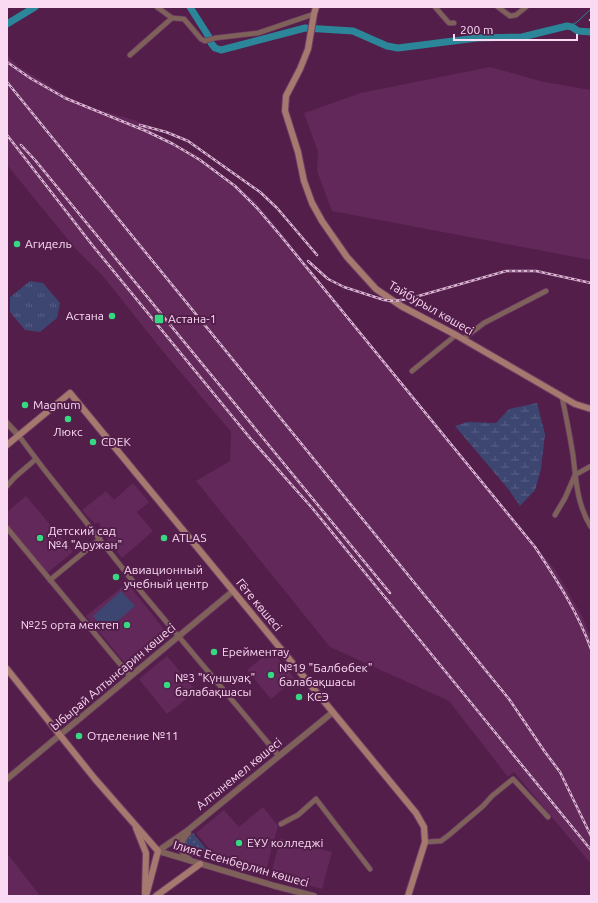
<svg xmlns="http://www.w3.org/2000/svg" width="598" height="903" viewBox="0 0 598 903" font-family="Ubuntu,sans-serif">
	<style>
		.built { fill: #622859 }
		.grass { fill: url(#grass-dots) }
		.wetland { fill: url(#wetland-marsh) }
		.park { fill: url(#park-tufts) }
		.pitch { fill: #3d4670 }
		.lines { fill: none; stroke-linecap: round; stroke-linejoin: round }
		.stream { stroke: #2c8699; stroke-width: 1 }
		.river { stroke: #2c8699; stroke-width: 7 }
		.minor-casing { stroke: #6e3c65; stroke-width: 6 }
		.tertiary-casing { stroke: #6e3c65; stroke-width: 7 }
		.secondary-casing { stroke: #6e3c65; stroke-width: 8 }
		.minor { stroke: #7e625a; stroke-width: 4.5 }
		.tertiary { stroke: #7e625a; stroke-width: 5.5 }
		.secondary { stroke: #a6796e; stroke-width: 6 }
		.rail-casing { stroke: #dab6d3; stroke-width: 2.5 }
		.rail { stroke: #531e4a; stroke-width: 1; stroke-dasharray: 3; stroke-linecap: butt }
		.poi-dot { fill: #36d881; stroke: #531e4a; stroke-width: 1.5 }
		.labels { text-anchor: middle; stroke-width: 4; stroke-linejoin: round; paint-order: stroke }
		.poi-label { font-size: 12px; fill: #fad9f3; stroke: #531e4a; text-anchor: start }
		.street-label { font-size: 12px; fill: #fad9f3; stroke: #531e4a }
	</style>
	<defs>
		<pattern id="grass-dots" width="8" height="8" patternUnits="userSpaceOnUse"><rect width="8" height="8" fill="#3d4670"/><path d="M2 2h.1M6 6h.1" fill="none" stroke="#5a6085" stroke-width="1.8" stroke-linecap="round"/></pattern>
		<pattern id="wetland-marsh" width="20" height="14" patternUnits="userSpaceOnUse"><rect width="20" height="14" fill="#3d4670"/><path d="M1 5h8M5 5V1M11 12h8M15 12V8" fill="none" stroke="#5a6085"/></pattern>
		<pattern id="park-tufts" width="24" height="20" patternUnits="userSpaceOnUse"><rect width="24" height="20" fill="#3d4670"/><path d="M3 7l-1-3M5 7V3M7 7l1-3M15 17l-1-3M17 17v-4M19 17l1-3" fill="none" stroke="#5a6085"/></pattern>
	</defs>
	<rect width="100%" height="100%" fill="#531e4a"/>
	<g class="built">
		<path d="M 7,55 L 19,67 L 80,104 L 137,121 L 163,138 L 197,155 L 255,201 L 556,571 L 582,616 L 591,638 L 591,864 L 514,772 L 508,777 L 449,701 L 330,647 L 196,481 L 230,461 L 231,432 L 161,349 L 102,275 L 75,248 L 7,165 Z"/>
		<path d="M 490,67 L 544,82 L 591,90 L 591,260 L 332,211 L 317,171 L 318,152 L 304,113 L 361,93 Z"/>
		<path d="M 133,483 L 149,502 L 137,512 L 153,531 L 122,558 L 98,528 L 101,526 L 98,522 L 95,524 L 82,510 L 106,491 L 114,500 Z"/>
		<path d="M 26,496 L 73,552 L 47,573 L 7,524 L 7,512 Z"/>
		<path d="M 127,583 L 168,634 L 128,667 L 86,616 Z"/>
		<path d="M 274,653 L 295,679 L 271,699 L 247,670 L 263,657 L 266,659 Z"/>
		<path d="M 167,656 L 196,691 L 167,714 L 139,679 Z"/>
		<path d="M 263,807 L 278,826 L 266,870 L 215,856 L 196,833 L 224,810 L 239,827 Z"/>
		<path d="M 280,838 L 332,852 L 322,889 L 271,875 Z"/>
		<path d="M 7,853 L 40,896 L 7,896 Z"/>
	</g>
	<path class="grass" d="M 193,833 L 207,850 L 202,853 L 188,848 L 186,845 L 183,845 L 185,838 Z"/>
	<path class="wetland" d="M 537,403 L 545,434 L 541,469 L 535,490 L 520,506 L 509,490 L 455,426 L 467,422 L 496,423 L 509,409 Z"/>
	<path class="park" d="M 30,281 L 43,283 L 60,303 L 57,318 L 40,332 L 25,330 L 10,312 L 10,297 Z"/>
	<path class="pitch" d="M 121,591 L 135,606 L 106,631 L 93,616 Z"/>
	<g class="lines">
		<path class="stream" d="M 570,26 L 577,22 L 591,9"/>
		<g class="river">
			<path d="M 190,7 L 209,37 L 211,43 L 215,48 L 221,50 L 305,28 L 353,31 L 387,46 L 398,48 L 477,38 L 522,37 L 567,26 L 572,27 L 578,31 L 591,32"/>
			<path d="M 7,24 L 35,7"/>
		</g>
		<g class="minor-casing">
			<g id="minor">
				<path d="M 157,7 L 172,18"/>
				<path d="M 435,7 L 449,23 L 454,23"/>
				<path d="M 498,7 L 510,16 L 516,15 L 526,7"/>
				<path d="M 130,55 L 172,18 L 184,19 L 201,39 L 205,41 L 215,38 L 258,33 L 314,14"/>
				<path d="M 463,339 L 484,323 L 546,291"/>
				<path d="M 412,371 L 456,335"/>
				<path d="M 562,397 C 566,416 570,436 573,455 C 576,480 577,505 591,527"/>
				<path d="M 19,436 L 43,468 L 143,594 L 279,756"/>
				<path d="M 7,486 L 15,477 L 36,459"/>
				<path d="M 555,515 L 565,498 L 575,475 L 591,466"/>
				<path d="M 7,528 L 130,676"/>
				<path d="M 50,580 L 100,539"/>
				<path d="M 281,824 L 298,815 L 316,799 L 370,869"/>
				<path d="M 425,842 L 441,841 L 449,835 L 483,806 L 492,796 L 513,779 L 548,817"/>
			</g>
		</g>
		<g class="tertiary-casing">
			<g id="tertiary">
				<path d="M 7,423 L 19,436"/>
				<path d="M 7,779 L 233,591"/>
				<path d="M 188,833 C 180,841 178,852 189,859"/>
				<path d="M 158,851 L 187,831 L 333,712"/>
				<path d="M 158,851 L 275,886 L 314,896"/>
			</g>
		</g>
		<g class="secondary-casing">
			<g id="secondary">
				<path d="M 316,7 L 314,14 L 308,49 L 300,69 L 286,96 L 285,111 L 298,152 L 304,181 L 312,203 L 322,221 L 347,257 L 376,289 L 401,306 L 456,335 L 575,404 L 591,409"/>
				<path d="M 7,445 L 70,393 L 416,813 L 424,827 L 425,842 L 408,896"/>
				<path d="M 7,669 L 95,779 L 158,851 L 146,896"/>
				<path d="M 136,828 L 146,853 L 145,893"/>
				<path d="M 156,896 L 200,864"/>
			</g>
		</g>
		<use href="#minor" class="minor"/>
		<use href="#tertiary" class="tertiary"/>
		<use href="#secondary" class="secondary"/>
		<g class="rail-casing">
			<g id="rail">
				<path d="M 590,20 L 591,20"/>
				<path d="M 7,62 L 30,78 L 65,98 L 146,131 L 173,144 L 200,160 L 235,186 L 257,208 L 280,235 L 535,547 C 556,579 578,612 591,649"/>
				<path d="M 7,82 L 509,699 L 545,752 L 560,772 L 591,836"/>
				<path d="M 140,125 L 166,132 L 188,141 L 260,192 L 277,208 L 317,255"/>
				<path d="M 7,135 L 93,246 L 250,438 L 313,509 L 591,850"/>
				<path d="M 21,145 L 35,160 L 390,593"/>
				<path d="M 308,261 L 328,279 L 344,287 L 384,300 L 394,301 L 408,299 L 506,271 L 536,271 L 591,283"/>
			</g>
		</g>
		<use href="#rail" class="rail"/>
	</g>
	<g class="poi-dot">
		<circle cx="17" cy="244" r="4"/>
		<circle cx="112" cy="316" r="4"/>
		<rect x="154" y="314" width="10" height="10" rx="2"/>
		<circle cx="25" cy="405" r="4"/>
		<circle cx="68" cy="419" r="4"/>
		<circle cx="93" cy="442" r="4"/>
		<circle cx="40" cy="538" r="4"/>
		<circle cx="164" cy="538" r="4"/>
		<circle cx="116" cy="577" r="4"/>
		<circle cx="127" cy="625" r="4"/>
		<circle cx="214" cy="652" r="4"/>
		<circle cx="271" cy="675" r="4"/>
		<circle cx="167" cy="685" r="4"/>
		<circle cx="299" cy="697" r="4"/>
		<circle cx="79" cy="736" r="4"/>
		<circle cx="239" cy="843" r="4"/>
	</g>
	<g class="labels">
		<g class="poi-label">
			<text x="25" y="248">Агидель</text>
			<text x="104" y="320" text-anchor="end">Астана</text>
			<text x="168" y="323">Астана-1</text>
			<text x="33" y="409">Magnum</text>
			<text x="68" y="436" text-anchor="middle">Люкс</text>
			<text x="101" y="446">CDEK</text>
			<text x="48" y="535">Детский сад<tspan x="48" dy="14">№4 "Аружан"</tspan></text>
			<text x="172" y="542">ATLAS</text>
			<text x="124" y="574">Авиационный<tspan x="124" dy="14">учебный центр</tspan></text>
			<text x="119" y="629" text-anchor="end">№25 орта мектеп</text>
			<text x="222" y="656">Ерейментау</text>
			<text x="279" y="672">№19 "Балбөбек"<tspan x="279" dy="14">балабақшасы</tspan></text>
			<text x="175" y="682">№3 "Күншуақ"<tspan x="175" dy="14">балабақшасы</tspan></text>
			<text x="307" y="701">КСЭ</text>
			<text x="87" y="740">Отделение №11</text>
			<text x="247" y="847">ЕҰУ колледжі</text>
		</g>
		<g class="street-label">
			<text transform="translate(431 308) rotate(30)" y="4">Тайбурыл көшесі</text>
			<text transform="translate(259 605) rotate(50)" y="4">Гёте көшесі</text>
			<text transform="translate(113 677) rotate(-40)" y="4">Ыбырай Алтынсарин көшесі</text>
			<text transform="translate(239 774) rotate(-39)" y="4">Алтынемел көшесі</text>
			<text transform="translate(241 864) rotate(16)" y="4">Ілияс Есенберлин көшесі</text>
		</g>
	</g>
	<rect width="598" height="903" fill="none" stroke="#fad9f3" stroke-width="16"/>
	<path d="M454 34v6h123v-6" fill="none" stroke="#fad9f3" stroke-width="2"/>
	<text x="460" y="34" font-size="12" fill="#fad9f3" stroke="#531e4a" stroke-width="3" paint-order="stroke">200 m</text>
</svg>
